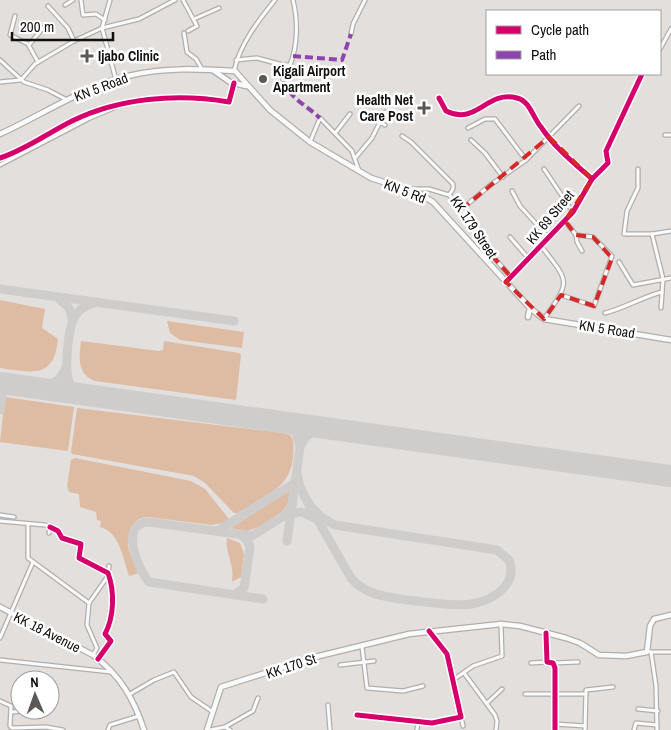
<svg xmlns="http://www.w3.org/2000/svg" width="671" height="730" viewBox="0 0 671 730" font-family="'Archivo Narrow',sans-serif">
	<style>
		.grass { fill: #debba3 }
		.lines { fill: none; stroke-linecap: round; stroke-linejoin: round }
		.taxiway { stroke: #cfcdcc; stroke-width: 9 }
		.runway { stroke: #cfcdcc; stroke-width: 22 }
		.minor-casing { stroke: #b0afad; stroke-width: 5.5 }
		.secondary-casing { stroke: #b0afad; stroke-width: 7 }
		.minor { stroke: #fbfafa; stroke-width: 3 }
		.secondary { stroke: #fbfafa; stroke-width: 4.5 }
		.quiet { stroke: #8e44ad; stroke-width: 4; stroke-dasharray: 8 4; stroke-linecap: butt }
		.cycleway-casing { stroke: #fff; stroke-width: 8 }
		.cycleway { stroke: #d6006c; stroke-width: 5 }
		.marked { fill: none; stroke: #d62828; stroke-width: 4; stroke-dasharray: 10 6; stroke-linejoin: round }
		.poi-dot { fill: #5b5857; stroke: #fff; stroke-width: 2 }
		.labels { text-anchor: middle; stroke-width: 5; stroke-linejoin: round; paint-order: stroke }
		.poi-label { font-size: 14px; font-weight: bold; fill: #12100f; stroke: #fff; text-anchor: start }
		.street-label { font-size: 14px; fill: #12100f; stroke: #fff }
	</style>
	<rect width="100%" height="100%" fill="#e2dfdd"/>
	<g class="grass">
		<path d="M 0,300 L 45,309 L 42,328 L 58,339 C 54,380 32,372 0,368 Z"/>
		<path d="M 167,321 L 244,332 L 242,348 L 180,340 L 170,333 Z"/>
		<path d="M 81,341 L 159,351 L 163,350 L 164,341 L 239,353 L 241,355 L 236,400 L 95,381 C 77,374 79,358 81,341 Z"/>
		<path d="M 5,397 L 74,407 L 68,451 L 0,442 Z"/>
		<path d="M 77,408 L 283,433 L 290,435 L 293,440 C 297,487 272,491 238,513 L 234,513 L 205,483 L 194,476 L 72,454 L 71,452 Z"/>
		<path d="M 75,458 L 191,481 L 205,489 L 229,519 L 222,523 L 212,525 L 148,517 C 133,517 127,532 128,546 C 129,555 136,565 139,573 L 129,576 C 123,558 120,532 100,527 L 101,521 L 97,520 L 96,512 L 80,507 L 79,494 L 69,492 L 67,486 L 71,460 Z"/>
		<path d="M 290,490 L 288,503 L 283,511 L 259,527 L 247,531 L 231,528 Z"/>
		<path d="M 227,538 L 240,543 L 244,554 L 241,577 L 232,582 C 235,564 225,554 227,538 Z"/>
	</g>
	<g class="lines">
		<g class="taxiway">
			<path d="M 0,289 L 234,321"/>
			<path d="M 58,298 L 69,308 L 73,321"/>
			<path d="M 36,388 C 50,386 61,382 66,367"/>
			<path d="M 86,395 L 71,386 C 63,374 68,328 75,316 C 79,309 87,305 94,303"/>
			<path d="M 0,410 L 4,384"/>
			<path d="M 284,422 L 296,432 L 300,447 L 287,541"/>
			<path d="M 300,447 C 305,435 313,429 326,428"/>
			<path d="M 297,474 C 301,497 314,515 335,525 L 497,550 L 509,560 C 512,568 512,575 508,582 C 500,595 487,601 472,604 C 456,607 389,599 373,593 C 364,590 357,585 351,578 L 308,503"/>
			<path d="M 287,514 L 302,512 L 316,519"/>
			<path d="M 217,531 L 293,484 L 296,480"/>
			<path d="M 234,595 L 244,588 L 250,547 L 248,541 L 242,536"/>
			<path d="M 263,599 L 149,582 C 138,569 118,523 149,522 L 252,536 L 287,514 L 292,505"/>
		</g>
		<path class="runway" d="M 0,383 L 671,476"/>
		<g class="minor-casing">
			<g id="minor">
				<path d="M 81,0 L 83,15 L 96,14 L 105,20"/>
				<path d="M 110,0 L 102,28 L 116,80"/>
				<path d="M 183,0 L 197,26 L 188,31"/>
				<path d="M 65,5 L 73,0"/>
				<path d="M 48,6 L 68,28 L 74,41"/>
				<path d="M 15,16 L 10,35 L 28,44 L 38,62"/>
				<path d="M 194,19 L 219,8"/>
				<path d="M 184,33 L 187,52 L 196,59 L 202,69"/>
				<path d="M 351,34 L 353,24 L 365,0"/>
				<path d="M 29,45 L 43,28"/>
				<path d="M 660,49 L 671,29"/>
				<path d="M 0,60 L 24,82 L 48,90 L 67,100"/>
				<path d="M 236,60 L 257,58 L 283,65 L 283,81"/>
				<path d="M 283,65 L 290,65 C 298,45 298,20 293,0"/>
				<path d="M 234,71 C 240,44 258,21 275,0"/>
				<path d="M 0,82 L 21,80 L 35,64 L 74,41 L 102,28 L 139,19 L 175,0"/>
				<path d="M 439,98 L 446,111 C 477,126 486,90 517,98 C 530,101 533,118 541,127 C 555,148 574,163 592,179"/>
				<path d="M 366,116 L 385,125"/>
				<path d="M 468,128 L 485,119 L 495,119 L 526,160"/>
				<path d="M 336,132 L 350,114"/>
				<path d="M 665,135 L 671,135"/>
				<path d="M 402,136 L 411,142 L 453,184 L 453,189 L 449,195 L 462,209 L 488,251 L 511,277"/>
				<path d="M 471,140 L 485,153 L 503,177"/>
				<path d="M 310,142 L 320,118 L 352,151 L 359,171"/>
				<path d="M 356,157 L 372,138 L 385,112"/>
				<path d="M 0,158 C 25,150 48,133 72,121 C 119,98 177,93 229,102 L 234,83"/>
				<path d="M 0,165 L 90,118 L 118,106"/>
				<path d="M 544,169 L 573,212"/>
				<path d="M 638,169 L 638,188 L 627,211 L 624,234 L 652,234 L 671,231"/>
				<path d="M 409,189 L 429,189 L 449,195"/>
				<path d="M 512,191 L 520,206 L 549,238"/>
				<path d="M 462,209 L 489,186 L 526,160 L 579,106"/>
				<path d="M 652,234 L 663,279 L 661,308"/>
				<path d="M 576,235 L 577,242 L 582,251"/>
				<path d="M 510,237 L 529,259"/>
				<path d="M 541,246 C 570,283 571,280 544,319"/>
				<path d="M 619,262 L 633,285 L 671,278"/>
				<path d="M 506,282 L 573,212 L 592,179 L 608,163 L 606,151 L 642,74"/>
				<path d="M 561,295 L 594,306 L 612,256 L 593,237 L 576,235 L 565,221"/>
				<path d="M 605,313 C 625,308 642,297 662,292"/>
				<path d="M 0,515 L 14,517"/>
				<path d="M 0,521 L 45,525 L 50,527 L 49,533"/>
				<path d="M 28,524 L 28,558 L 89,603 L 87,625 L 97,648 L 93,655"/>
				<path d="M 50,527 L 58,531 L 62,538 L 81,544 L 79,558 L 108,573 C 115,592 114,617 105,634 L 111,641 L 98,659"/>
				<path d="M 89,603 L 108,576 L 109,566"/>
				<path d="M 546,633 L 547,662 L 553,663 L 555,668 L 555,730"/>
				<path d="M 0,638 L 33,562"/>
				<path d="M 362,647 L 367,688 L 403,691 L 423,686"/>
				<path d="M 650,652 L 671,652"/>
				<path d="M 651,652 L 656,686 L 657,730"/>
				<path d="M 0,660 L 111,672"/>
				<path d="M 531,663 L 547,662"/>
				<path d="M 553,663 L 578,662"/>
				<path d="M 340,665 L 374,661"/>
				<path d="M 464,673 L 495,715 L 497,721 L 496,730"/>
				<path d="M 453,680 L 473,666 L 502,656 L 501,624"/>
				<path d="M 130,694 L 154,680 L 174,672 L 191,697 L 213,712"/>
				<path d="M 525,694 L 586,694"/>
				<path d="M 0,701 L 11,706 L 10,726 L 12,728 L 46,727 L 63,730"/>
				<path d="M 487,703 L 502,689"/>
				<path d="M 328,705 L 330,730"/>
				<path d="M 638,709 L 658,711"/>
				<path d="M 12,712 L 32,710"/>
				<path d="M 357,715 L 432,723 L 461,717 L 447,654 L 429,632"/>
				<path d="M 461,717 L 463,726"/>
				<path d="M 555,724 L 585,726"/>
				<path d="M 225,727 L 253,711 L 258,698"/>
				<path d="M 108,730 L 110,725 L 139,716"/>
				<path d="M 210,730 L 225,727 L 230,730"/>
				<path d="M 417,730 L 418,722"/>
				<path d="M 585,730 L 586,690 L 613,687"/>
				<path d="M 634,730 L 636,723 L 657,725"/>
			</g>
		</g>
		<g class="secondary-casing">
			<g id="secondary">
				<path d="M 214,71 L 230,82 L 246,86"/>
				<path d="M 0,134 C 42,115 83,87 128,76 C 163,67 200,69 235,71 L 270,110 L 310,142 L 371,178 L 418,193 L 433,202 L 530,308 L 544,319 L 671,340"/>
				<path d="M 528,317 L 530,308"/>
				<path d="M 0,607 L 93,655 C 120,675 134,699 144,730"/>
				<path d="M 207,730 L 221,687 L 319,656 L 409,634 L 501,624 L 520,626 L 566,638 L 580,643 L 599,655 L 626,656 L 647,652 L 650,626 L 654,619 L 671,615"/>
			</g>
		</g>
		<use href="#minor" class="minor"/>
		<use href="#secondary" class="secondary"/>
		<g class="quiet">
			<path d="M 293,56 L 342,60 L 351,34"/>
			<path d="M 283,81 C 291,99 306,105 320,118"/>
		</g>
		<g class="cycleway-casing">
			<g id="cycleway">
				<path d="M 439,98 L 446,111 C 477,126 486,90 517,98 C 530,101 533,118 541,127 C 555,148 574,163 592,179"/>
				<path d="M 0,158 C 25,150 48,133 72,121 C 119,98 177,93 229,102 L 234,83"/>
				<path d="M 506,282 L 573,212 L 592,179 L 608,163 L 606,151 L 642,74"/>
				<path d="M 50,527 L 58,531 L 62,538 L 81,544 L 79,558 L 108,573 C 115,592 114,617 105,634 L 111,641 L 98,659"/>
				<path d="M 546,633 L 547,662 L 553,663 L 555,668 L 555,730"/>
				<path d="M 357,715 L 432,723 L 461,717 L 447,654 L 429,631"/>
			</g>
		</g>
		<use href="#cycleway" class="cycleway"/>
	</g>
	<path class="marked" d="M 549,137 L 592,179 L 565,221 L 576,235 L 593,237 L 612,258 L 594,306 L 561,295 L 544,319 L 506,282 L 511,277 L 488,251 L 462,209 Z"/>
	<g class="poi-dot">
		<path d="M84.5 48.5h5v5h5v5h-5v5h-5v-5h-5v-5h5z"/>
		<circle cx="263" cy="79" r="5"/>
		<path d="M421.5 100.5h5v5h5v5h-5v5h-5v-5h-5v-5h5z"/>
	</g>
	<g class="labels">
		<g class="poi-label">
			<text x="98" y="61">Ijabo Clinic</text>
			<text x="273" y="76">Kigali Airport<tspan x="273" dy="16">Apartment</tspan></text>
			<text x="413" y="105" text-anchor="end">Health Net<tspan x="413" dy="16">Care Post</tspan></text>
		</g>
		<g class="street-label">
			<text transform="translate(101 87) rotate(-21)" y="5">KN 5 Road</text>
			<text transform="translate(405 191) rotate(21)" y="5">KN 5 Rd</text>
			<text transform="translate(550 217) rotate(-50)" y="5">KK 69 Street</text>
			<text transform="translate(474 227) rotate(56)" y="5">KK 179 Street</text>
			<text transform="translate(607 329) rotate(9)" y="5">KN 5 Road</text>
			<text transform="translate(47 632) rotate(27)" y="5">KK 18 Avenue</text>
			<text transform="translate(291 666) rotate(-18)" y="5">KK 170 St</text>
		</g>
	</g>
	<rect x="486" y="10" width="175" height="65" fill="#ffffff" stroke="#a09f9f"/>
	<rect x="496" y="26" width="25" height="8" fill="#d6006c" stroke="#a09f9f"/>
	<text x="531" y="35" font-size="15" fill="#12100f">Cycle path</text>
	<rect x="496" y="51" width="25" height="8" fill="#8e44ad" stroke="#a09f9f"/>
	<text x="531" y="60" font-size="15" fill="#12100f">Path</text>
	<g transform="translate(35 695) rotate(358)"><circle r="24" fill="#ffffff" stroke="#a09f9f"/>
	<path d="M0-4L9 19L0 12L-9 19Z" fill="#5b5857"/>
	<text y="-8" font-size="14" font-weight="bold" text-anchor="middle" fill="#12100f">N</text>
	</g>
	<path d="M12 32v8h101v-8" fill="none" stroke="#12100f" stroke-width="2.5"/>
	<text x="20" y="32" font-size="15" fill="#12100f" stroke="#ffffff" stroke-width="4" paint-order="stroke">200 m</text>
</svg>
